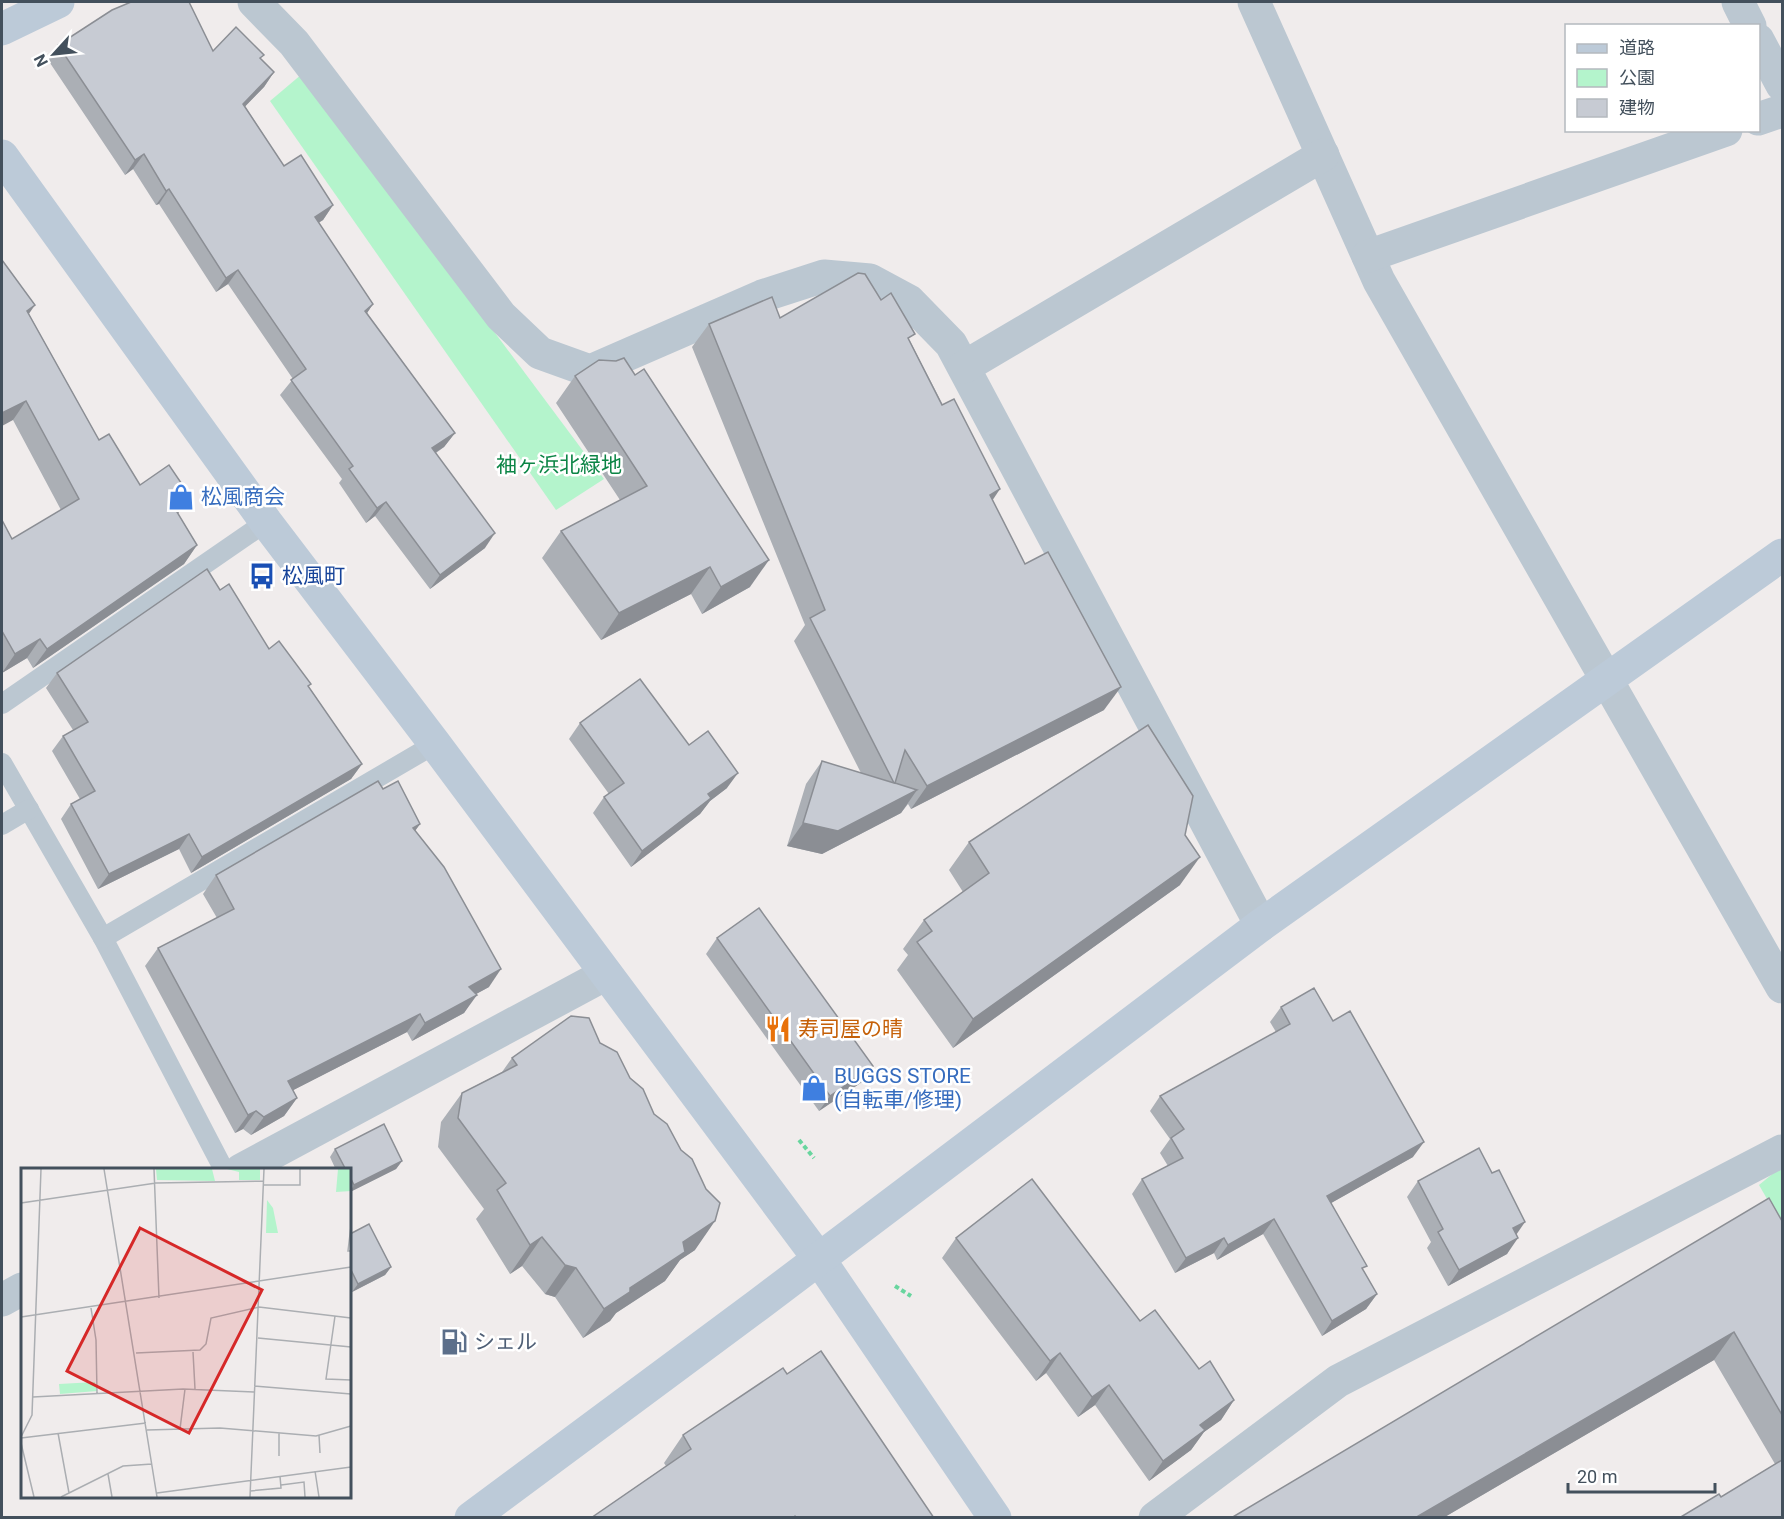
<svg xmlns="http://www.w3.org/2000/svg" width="1784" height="1519" viewBox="0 0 1784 1519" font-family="Roboto,'Noto Sans JP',sans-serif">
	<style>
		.park { fill: #b4f4cc }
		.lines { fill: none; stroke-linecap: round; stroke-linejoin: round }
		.path { stroke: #68d59e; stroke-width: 4; stroke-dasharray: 4.5 3; stroke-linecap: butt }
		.lane { stroke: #bbc7d1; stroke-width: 20 }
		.street { stroke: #bbc7d1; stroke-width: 33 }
		.secondary { stroke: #bccad8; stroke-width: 33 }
		.wall { fill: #abafb5 }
		.shaded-wall { fill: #8b8e94 }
		.building { fill: #c7cbd3; stroke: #8b8e94; stroke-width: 1.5 }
		.labels { text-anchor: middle; stroke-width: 5; stroke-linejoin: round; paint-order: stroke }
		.park-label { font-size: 21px; fill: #0c8546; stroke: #fff }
		.shop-label { font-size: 21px; fill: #366cbe; stroke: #fff; text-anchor: start }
		.transit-label { font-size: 21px; fill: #164399; stroke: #fff; text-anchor: start }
		.food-label { font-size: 21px; fill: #c56008; stroke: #fff; text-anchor: start }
		.service-label { font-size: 21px; fill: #4e5e75; stroke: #fff; text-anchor: start }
		.inset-road { fill: none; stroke: #abaeb2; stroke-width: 1.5 }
		.view { fill: #d62828; fill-opacity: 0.15; stroke: #d62828; stroke-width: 3 }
		.inset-edge { fill: none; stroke: #43505c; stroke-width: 3 }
	</style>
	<rect width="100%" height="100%" fill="#f0ecec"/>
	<g class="park">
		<path d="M 302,74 L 604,479 L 556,510 L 270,101 Z"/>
		<path d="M 1782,1166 L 1782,1225 L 1759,1185 Z"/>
	</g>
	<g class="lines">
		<g class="path">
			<path d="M 799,1140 L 814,1158"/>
			<path d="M 895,1286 L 911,1296"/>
		</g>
		<g class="lane">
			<path d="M 2,704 L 266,522"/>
			<path d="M 2,763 L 103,938 L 224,1170"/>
			<path d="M 2,825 L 29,809"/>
			<path d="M 103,938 L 435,744"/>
		</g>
		<g class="street">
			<path d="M 254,2 L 294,43 L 501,316 L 540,353 L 590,371 L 762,296 L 824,276 L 870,280 L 909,301 L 951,344 L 1261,925"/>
			<path d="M 1254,2 L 1379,281 L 1782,987"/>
			<path d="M 1738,2 L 1750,26"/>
			<path d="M 1758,40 L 1782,85"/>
			<path d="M 1758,119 L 1782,111"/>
			<path d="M 1368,256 L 1726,130"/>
			<path d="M 964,367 L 1323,155"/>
			<path d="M 241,1170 L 606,974"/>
			<path d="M 2,1300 L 22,1289"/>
			<path d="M 1155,1518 L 1338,1381 L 1782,1151"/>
		</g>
		<g class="secondary">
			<path d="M 2,29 L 58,2"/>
			<path d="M 2,156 L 266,522 L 435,744 L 819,1259 L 995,1518"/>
			<path d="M 471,1518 L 758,1305 L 1261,925 L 1782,555"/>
		</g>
	</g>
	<g class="wall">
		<path d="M 58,45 L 261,59 L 274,72 L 264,87 L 245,106 L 284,166 L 333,205 L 323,220 L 318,223 L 373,304 L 367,313 L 455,433 L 444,447 L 436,453 L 485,548 L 430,589 L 375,516 L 366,523 L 339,483 L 342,479 L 280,395 L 293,379 L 228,284 L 216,292 L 159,204 L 156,205 L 133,169 L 125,175 L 48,60 Z"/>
		<path d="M 881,300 L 910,341 L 1025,564 L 1104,710 L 911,809 L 908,804 L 901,813 L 822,854 L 787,846 L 806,784 L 822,761 L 861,773 L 794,641 L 805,625 L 692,347 L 709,324 L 780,318 Z"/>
		<path d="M 29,314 L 99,440 L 140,485 L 178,514 L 197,545 L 184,564 L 33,668 L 27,658 L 2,673 L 2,520 L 12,539 L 61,510 L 13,420 Z"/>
		<path d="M 575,376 L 750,587 L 702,614 L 691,594 L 601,640 L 542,558 L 561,531 L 620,500 L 556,403 Z"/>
		<path d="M 220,590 L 269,649 L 309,687 L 362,764 L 351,779 L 191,873 L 179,849 L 98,889 L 61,819 L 71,804 L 80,799 L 52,751 L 63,736 L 73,730 L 46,688 L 57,673 Z"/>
		<path d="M 580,723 L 689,745 L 727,788 L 710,801 L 700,814 L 631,867 L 593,813 L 604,797 L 609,794 L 569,739 Z"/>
		<path d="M 383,789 L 420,824 L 415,831 L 489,987 L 476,994 L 464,1013 L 412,1041 L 407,1032 L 293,1090 L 297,1098 L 284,1116 L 251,1135 L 243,1129 L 235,1133 L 145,966 L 158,948 L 217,918 L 203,894 L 216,875 Z"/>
		<path d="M 1185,835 L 1180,885 L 953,1048 L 897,970 L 908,955 L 903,949 L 924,920 L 963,892 L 949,870 L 969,842 Z"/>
		<path d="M 717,938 L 873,1066 L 862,1082 L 819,1111 L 706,954 Z"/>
		<path d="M 1281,1007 L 1333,1021 L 1413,1157 L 1331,1203 L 1363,1271 L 1377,1294 L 1366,1309 L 1322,1336 L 1263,1234 L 1217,1260 L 1214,1253 L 1175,1273 L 1132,1194 L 1142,1179 L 1168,1166 L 1160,1153 L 1170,1139 L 1150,1111 L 1160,1096 L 1276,1032 L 1270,1022 Z"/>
		<path d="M 600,1043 L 695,1250 L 680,1260 L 665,1281 L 616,1313 L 610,1321 L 583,1338 L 555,1297 L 545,1294 L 522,1266 L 510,1274 L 476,1219 L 484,1209 L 438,1147 L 441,1122 L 462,1093 L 502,1072 L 512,1058 Z"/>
		<path d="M 335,1149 L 402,1161 L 396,1169 L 350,1192 L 350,1170 L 336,1170 L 330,1157 Z"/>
		<path d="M 1418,1181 L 1516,1235 L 1507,1254 L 1448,1286 L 1427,1248 L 1431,1242 L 1407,1197 Z"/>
		<path d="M 1782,1221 L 1782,1518 L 1679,1518 L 1721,1497 L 1775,1464 L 1714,1360 L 1443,1518 L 1231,1518 Z"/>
		<path d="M 350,1234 L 391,1267 L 385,1275 L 352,1292 L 350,1287 Z"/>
		<path d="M 956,1238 L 1140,1321 L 1199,1369 L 1234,1400 L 1221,1420 L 1204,1432 L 1191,1450 L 1149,1481 L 1095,1405 L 1078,1417 L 1046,1373 L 1036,1381 L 942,1258 Z"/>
		<path d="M 787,1374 L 934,1518 L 591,1518 L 666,1466 L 664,1463 L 683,1435 Z"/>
	</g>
	<g class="shaded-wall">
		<path d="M 274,72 L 264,87 L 233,119 L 243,104 Z"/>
		<path d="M 144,154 L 133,169 L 125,175 L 135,160 Z"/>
		<path d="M 169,189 L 159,204 L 156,205 L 166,191 Z"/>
		<path d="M 333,205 L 323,220 L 304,232 L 315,217 Z"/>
		<path d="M 238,270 L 228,284 L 216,292 L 226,278 Z"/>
		<path d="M 373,304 L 363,319 L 365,311 Z"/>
		<path d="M 35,305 L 22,324 L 27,311 Z"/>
		<path d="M 26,401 L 13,420 L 2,426 L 2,413 Z"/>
		<path d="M 455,433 L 444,447 L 421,462 L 432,448 Z"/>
		<path d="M 1000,489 L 984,513 L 990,495 Z"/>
		<path d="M 190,496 L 177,515 L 174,507 Z"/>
		<path d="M 386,502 L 375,516 L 366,523 L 377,508 Z"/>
		<path d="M 495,533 L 485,548 L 430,589 L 440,575 Z"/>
		<path d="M 197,545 L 184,564 L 33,668 L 47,649 Z"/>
		<path d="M 769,560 L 750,587 L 702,614 L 721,587 Z"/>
		<path d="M 710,567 L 691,594 L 601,640 L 619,613 Z"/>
		<path d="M 40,639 L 27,658 L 2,673 L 15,654 Z"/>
		<path d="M 1121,687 L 1104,710 L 911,809 L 927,786 Z"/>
		<path d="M 362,764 L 351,779 L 191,873 L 202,857 Z"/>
		<path d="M 738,773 L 727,788 L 710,801 L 700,814 L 631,867 L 642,851 L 708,794 Z"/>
		<path d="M 917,790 L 901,813 L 822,854 L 787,846 L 803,823 Z"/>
		<path d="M 420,824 L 407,842 L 413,828 Z"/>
		<path d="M 189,834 L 179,849 L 98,889 L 109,874 Z"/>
		<path d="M 1200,857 L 1180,885 L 953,1048 L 973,1019 Z"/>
		<path d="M 501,969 L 489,987 L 456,1005 L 469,987 Z"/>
		<path d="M 477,995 L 464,1013 L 412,1041 L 425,1023 Z"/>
		<path d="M 420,1014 L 407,1032 L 276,1099 L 288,1081 Z"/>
		<path d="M 873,1066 L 862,1082 L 819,1111 L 830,1096 Z"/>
		<path d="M 297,1098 L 284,1116 L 251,1135 L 264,1117 Z"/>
		<path d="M 256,1111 L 243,1129 L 235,1133 L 248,1115 Z"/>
		<path d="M 1424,1142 L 1413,1157 L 1317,1211 L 1327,1196 Z"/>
		<path d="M 402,1161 L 396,1169 L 350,1192 L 354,1185 Z"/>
		<path d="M 1274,1219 L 1263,1234 L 1217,1260 L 1228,1245 Z"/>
		<path d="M 715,1221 L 695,1250 L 680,1260 L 665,1281 L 616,1313 L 610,1321 L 583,1338 L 604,1309 L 683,1242 Z"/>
		<path d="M 1525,1222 L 1514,1238 L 1513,1228 Z"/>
		<path d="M 542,1237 L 522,1266 L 510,1274 L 530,1245 Z"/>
		<path d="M 1224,1238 L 1214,1253 L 1175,1273 L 1186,1258 Z"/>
		<path d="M 1518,1238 L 1507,1254 L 1448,1286 L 1459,1270 Z"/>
		<path d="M 565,1265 L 576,1268 L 555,1297 L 545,1294 Z"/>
		<path d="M 391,1267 L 385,1275 L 352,1292 L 358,1284 Z"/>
		<path d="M 1377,1294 L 1366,1309 L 1322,1336 L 1332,1321 Z"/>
		<path d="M 1734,1332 L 1714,1360 L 1443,1518 L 1415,1518 Z"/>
		<path d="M 1060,1353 L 1046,1373 L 1036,1381 L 1050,1361 Z"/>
		<path d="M 1109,1385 L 1095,1405 L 1078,1417 L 1092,1397 Z"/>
		<path d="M 1234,1400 L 1221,1420 L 1204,1432 L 1191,1450 L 1149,1481 L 1163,1461 L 1200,1425 Z"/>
	</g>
	<g class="building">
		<path d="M 131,2 L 189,2 L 213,51 L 236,27 L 264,55 L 260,58 L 274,72 L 243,104 L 284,166 L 301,155 L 333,205 L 315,217 L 373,304 L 365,311 L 455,433 L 432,448 L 495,533 L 440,575 L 386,502 L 377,508 L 349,469 L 353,466 L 291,380 L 306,369 L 238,270 L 226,278 L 169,189 L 166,191 L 144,154 L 135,160 L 58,45 L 112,10 Z"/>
		<path d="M 2,260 L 35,305 L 27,311 L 99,440 L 109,434 L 140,485 L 169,465 L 190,496 L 174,507 L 197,545 L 47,649 L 40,639 L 15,654 L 2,631 L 2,520 L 12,539 L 79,499 L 26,401 L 2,413 Z"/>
		<path d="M 858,273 L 865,274 L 881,300 L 891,293 L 915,334 L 908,338 L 942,405 L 954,399 L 1000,489 L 990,495 L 1025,564 L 1048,552 L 1121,687 L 927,786 L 905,750 L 895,783 L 917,790 L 838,831 L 803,823 L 822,761 L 894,783 L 810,618 L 825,610 L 709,324 L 772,297 L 780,318 Z"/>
		<path d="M 624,358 L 635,375 L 644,369 L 769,560 L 721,587 L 710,567 L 619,613 L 561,531 L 647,486 L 575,376 L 599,360 L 616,361 Z"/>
		<path d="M 207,569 L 220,590 L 229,584 L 269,649 L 279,641 L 311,684 L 308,686 L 362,764 L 202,857 L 189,834 L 109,874 L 71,804 L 95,791 L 63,736 L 88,722 L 57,673 Z"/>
		<path d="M 640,679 L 689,745 L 708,731 L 738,773 L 708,794 L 711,798 L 642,851 L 604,797 L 624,783 L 580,723 Z"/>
		<path d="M 1148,725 L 1193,796 L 1185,835 L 1200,857 L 973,1019 L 917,942 L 932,931 L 924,920 L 989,873 L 969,842 Z"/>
		<path d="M 378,781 L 383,789 L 398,781 L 420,824 L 413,828 L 444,867 L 501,969 L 469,987 L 477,995 L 425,1023 L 420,1014 L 288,1081 L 297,1098 L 264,1117 L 256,1111 L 248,1115 L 158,948 L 234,909 L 216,875 Z"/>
		<path d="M 759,908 L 873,1066 L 830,1096 L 717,938 Z"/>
		<path d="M 1314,988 L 1333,1021 L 1350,1011 L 1424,1142 L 1327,1196 L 1367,1266 L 1362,1268 L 1377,1294 L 1332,1321 L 1274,1219 L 1228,1245 L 1224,1238 L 1186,1258 L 1142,1179 L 1183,1158 L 1171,1138 L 1184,1129 L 1160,1096 L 1290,1024 L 1281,1007 Z"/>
		<path d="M 571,1016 L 589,1018 L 600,1043 L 617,1052 L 630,1078 L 643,1089 L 654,1114 L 667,1124 L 681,1150 L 692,1159 L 706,1189 L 720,1203 L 715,1221 L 683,1242 L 685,1252 L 630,1288 L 630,1292 L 604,1309 L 576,1268 L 565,1265 L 542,1237 L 530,1245 L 497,1190 L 506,1183 L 458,1118 L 462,1093 L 517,1065 L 512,1058 Z"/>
		<path d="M 384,1124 L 402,1161 L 354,1185 L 350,1177 L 350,1170 L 346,1170 L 335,1149 Z"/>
		<path d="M 1479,1148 L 1492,1173 L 1499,1170 L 1525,1222 L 1513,1228 L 1518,1238 L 1459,1270 L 1438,1232 L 1443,1229 L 1418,1181 Z"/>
		<path d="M 1032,1179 L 1140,1321 L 1155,1310 L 1199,1369 L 1210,1361 L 1234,1400 L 1200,1425 L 1205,1430 L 1163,1461 L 1109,1385 L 1092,1397 L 1060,1353 L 1050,1361 L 956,1238 Z"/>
		<path d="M 1769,1198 L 1782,1221 L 1782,1415 L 1734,1332 L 1415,1518 L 1231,1518 Z"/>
		<path d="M 369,1224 L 391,1267 L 358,1284 L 350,1268 L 350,1234 Z"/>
		<path d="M 821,1351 L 934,1518 L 796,1518 L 795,1516 L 792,1518 L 591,1518 L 691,1449 L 683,1435 L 783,1368 L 787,1374 Z"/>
		<path d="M 1782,1460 L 1782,1518 L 1679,1518 L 1719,1494 L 1721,1497 Z"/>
	</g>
	<defs>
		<g id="shop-bare" transform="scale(2.07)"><path d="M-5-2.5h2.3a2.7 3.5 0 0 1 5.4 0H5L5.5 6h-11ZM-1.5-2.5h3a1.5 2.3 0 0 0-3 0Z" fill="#3f7fe0" stroke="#fff" stroke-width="2.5" paint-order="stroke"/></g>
		<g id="bus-bare" transform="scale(2.07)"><path d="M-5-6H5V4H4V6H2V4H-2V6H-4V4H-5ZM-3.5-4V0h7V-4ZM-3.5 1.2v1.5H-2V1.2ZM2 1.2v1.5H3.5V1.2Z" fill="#1a4fb4" stroke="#fff" stroke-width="2.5" paint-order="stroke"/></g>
		<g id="restaurant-bare" transform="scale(2.07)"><path d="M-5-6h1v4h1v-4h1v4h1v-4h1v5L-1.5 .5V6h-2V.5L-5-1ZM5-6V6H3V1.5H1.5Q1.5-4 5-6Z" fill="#e8710a" stroke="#fff" stroke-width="2.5" paint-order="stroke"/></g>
		<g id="fuel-bare" transform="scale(2.07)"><path d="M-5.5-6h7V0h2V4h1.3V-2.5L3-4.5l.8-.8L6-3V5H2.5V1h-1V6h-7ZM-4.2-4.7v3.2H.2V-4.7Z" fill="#5c6f8a" stroke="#fff" stroke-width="2.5" paint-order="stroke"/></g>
	</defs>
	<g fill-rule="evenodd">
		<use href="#shop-bare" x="181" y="497"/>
		<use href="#bus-bare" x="262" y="576"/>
		<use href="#restaurant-bare" x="778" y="1029"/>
		<use href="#shop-bare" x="814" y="1088"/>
		<use href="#fuel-bare" x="454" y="1342"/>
	</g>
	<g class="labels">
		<g class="park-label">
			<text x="559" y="472">袖ヶ浜北緑地</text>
		</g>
		<g class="shop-label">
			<text x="201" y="504">松風商会</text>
			<text x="834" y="1083">BUGGS STORE<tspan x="834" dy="24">(自転車/修理)</tspan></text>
		</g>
		<g class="transit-label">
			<text x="282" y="583">松風町</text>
		</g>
		<g class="food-label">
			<text x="798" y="1036">寿司屋の晴</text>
		</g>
		<g class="service-label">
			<text x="474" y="1349">シェル</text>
		</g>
	</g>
	<g transform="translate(21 1168)">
		<rect width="330" height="330" fill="#f0ecec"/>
		<path d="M 135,1 L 191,1 L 194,13 L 136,12 ZM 206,1 L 239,1 L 239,12 L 218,12 L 218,4 Z" fill="#b4f4cc"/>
		<path d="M 317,1 L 330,1 L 330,23 L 315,24 ZM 246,32 L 252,40 L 257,65 L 245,65 ZM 74,214 L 76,223 L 39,226 L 38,216 Z" fill="#b4f4cc"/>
		<path class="inset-road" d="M 83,1 L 136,329M 133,1 L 138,130M 242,17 L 279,17 L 279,1M 0,35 L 135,15 L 242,13M 330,58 L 327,83 L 330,83M 70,140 L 75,172 L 76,225M 314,148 L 305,211 L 330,212M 0,149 L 330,99M 237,170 L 330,179M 172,184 L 174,221M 115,185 L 179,182 L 185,176 L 190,150 L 238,139 L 330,150M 233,218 L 330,226M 12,229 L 162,221 L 233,224M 159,261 L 164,221M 126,262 L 199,260 L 295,268 L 330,258M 37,265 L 48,325M 298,267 L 299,285M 0,269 L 11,247 L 20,1M 0,270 L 125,255M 0,275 L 13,329M 258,288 L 258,265M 294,303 L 298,329M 87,306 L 91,329M 260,317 L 283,314 L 284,329M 229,323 L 260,320 L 259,308M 136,325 L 330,299M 40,329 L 102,298 L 131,296M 229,329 L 243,1"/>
		<path class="view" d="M 119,60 L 241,122 L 168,265 L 46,203 Z"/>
		<rect width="330" height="330" class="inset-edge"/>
	</g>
	<rect width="1784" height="1519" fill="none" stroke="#43505c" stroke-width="6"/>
	<rect x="1565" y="24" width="195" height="108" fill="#ffffff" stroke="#b4b9be" stroke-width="1.5"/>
	<rect x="1577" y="44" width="30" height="9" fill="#bccad8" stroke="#b4b9be" stroke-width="1.5"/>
	<text x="1619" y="54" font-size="18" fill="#43505c">道路</text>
	<rect x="1577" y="69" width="30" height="18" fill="#b4f4cc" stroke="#b4b9be" stroke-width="1.5"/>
	<text x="1619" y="84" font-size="18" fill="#43505c">公園</text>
	<rect x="1577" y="99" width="30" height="18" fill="#c7cbd3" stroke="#b4b9be" stroke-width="1.5"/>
	<text x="1619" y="114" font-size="18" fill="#43505c">建物</text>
	<g transform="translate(54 54) rotate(243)" stroke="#ffffff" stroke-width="4.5" paint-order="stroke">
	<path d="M0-4.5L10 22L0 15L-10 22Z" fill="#43505c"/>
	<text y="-9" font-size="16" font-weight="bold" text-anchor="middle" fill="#43505c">N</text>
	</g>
	<path d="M1568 1483v9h147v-9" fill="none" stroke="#43505c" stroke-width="3"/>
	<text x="1577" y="1483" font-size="18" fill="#43505c" stroke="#ffffff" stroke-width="4.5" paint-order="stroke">20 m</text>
</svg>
